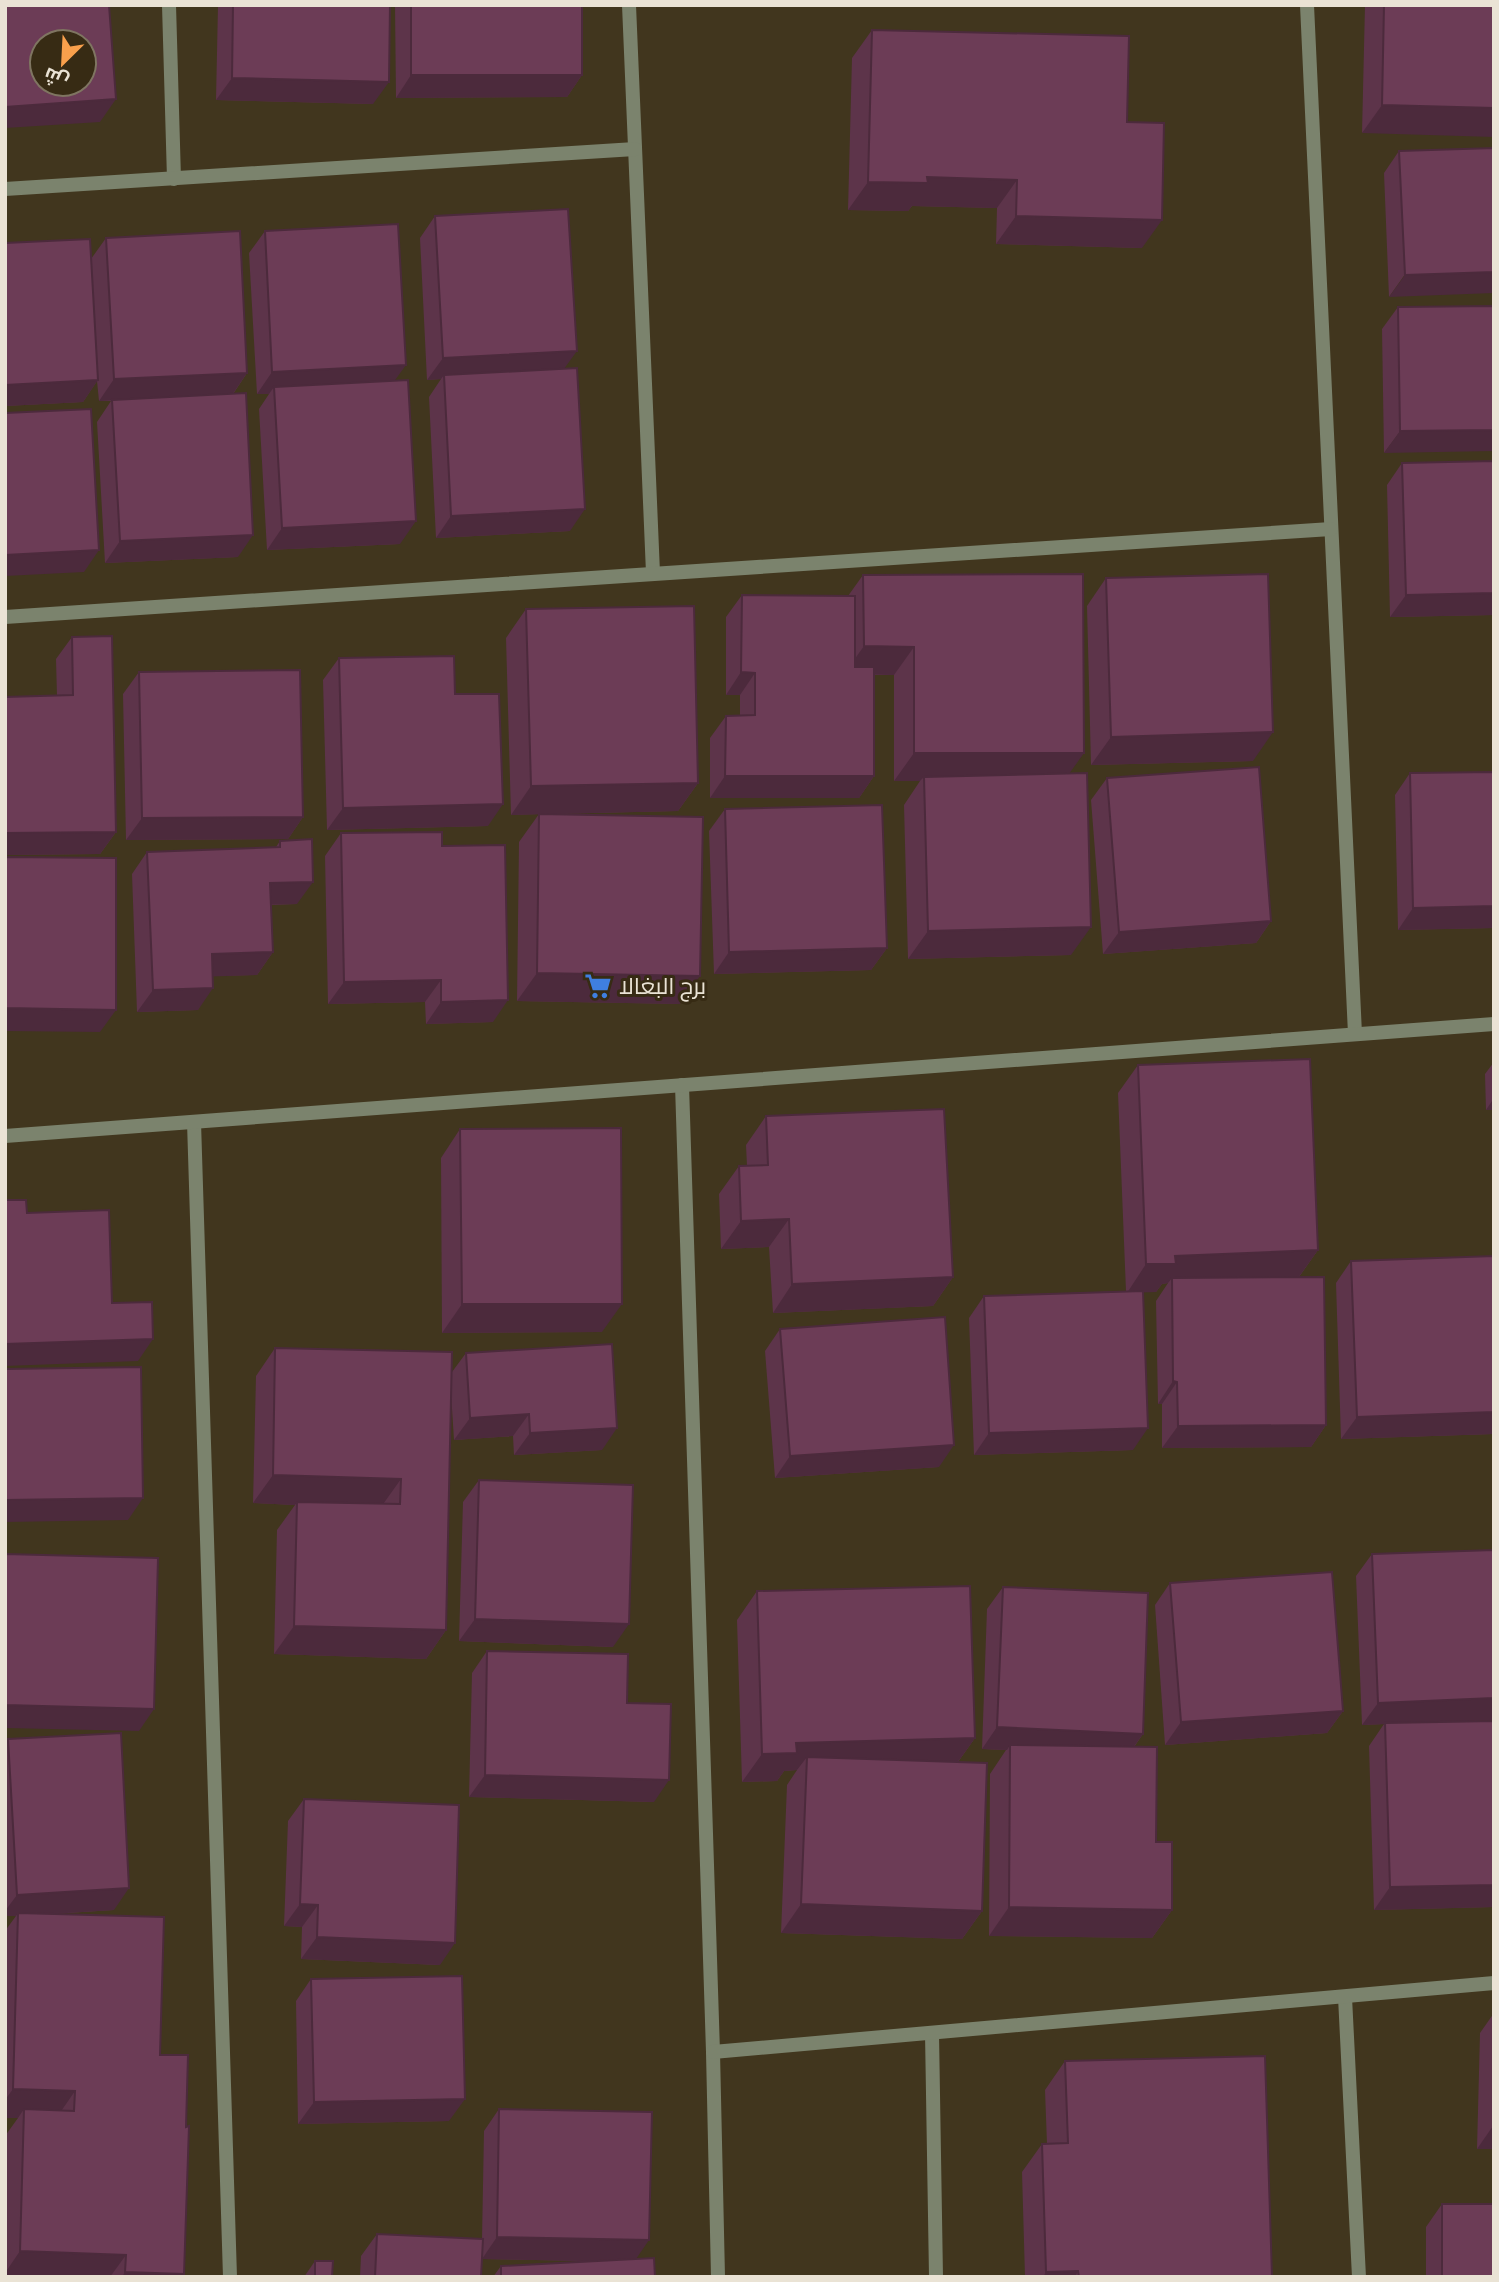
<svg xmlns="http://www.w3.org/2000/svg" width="1499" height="2282" viewBox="0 0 1499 2282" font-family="Cabin,Cairo,sans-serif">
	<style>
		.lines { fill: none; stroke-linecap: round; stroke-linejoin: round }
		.minor { stroke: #7b836d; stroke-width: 14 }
		.wall { fill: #5d344a }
		.shaded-wall { fill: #4c2a3c }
		.building { fill: #6c3c56; stroke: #4c2a3c; stroke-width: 2; fill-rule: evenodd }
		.labels { text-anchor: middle; stroke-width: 6; stroke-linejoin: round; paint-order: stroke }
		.poi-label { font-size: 23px; fill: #eae3d5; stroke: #372b14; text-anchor: start }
	</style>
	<rect width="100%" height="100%" fill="#41361e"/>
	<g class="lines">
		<g class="minor">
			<path d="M 169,5 L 174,179"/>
			<path d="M 629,5 L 653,573"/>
			<path d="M 1307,5 L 1355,1034"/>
			<path d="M 5,189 L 635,149"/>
			<path d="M 5,617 L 1331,529"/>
			<path d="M 682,1085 L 713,2052 L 718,2277"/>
			<path d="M 194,1122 L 230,2277"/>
			<path d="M 5,1136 L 1494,1024"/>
			<path d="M 1345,1997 L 1359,2277"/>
			<path d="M 932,2033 L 936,2277"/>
			<path d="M 713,2052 L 1494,1983"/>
		</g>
	</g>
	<g class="wall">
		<path d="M 218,5 L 390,5 L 373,104 L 216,100 Z"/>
		<path d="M 395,5 L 582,5 L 582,75 L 567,97 L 396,98 Z"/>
		<path d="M 1365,5 L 1494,5 L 1362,133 Z"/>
		<path d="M 872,30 L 1127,122 L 1142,248 L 996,244 L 997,208 L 912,206 L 908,211 L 848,210 L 852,58 Z"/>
		<path d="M 1494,148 L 1389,297 L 1384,173 L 1399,151 Z"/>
		<path d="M 435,216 L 564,369 L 570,531 L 436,538 L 429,397 L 441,379 L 427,380 L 420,238 Z"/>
		<path d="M 265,231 L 395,381 L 400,544 L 267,550 L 259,409 L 269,394 L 257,394 L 249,253 Z"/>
		<path d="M 106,238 L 247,373 L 233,394 L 238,557 L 105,563 L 97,422 L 111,401 L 99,401 L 97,381 L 83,402 L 5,406 L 5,243 L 91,259 Z"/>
		<path d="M 1494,306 L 1384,453 L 1382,329 L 1398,307 Z"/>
		<path d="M 1402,463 L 1494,615 L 1390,617 L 1387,485 Z"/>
		<path d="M 863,575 L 1070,773 L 1071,955 L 908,959 L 904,805 L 920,781 L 894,781 L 894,675 L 874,675 L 874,776 L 859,798 L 710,798 L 710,738 L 726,716 L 740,716 L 740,695 L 726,695 L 726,617 L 742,595 L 848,596 Z"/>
		<path d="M 1106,578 L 1253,761 L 1091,765 L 1087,606 Z"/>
		<path d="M 526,609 L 698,783 L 678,811 L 549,814 L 680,1004 L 517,1001 L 519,842 L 539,814 L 511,815 L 506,638 Z"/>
		<path d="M 72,637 L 116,832 L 100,854 L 5,855 L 5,697 L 57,696 L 56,659 Z"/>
		<path d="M 339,658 L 455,694 L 488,826 L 327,830 L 323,680 Z"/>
		<path d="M 139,672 L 303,817 L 288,839 L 126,840 L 123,694 Z"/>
		<path d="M 1410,773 L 1494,928 L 1398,930 L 1395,795 Z"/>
		<path d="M 1107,778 L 1271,921 L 1256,943 L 1103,954 L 1091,800 Z"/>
		<path d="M 725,809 L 887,948 L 871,970 L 714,974 L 709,831 Z"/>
		<path d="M 341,833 L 442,846 L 493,1022 L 426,1024 L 425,1002 L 328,1004 L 325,856 Z"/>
		<path d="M 280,841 L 297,904 L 271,905 L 273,952 L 257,975 L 213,976 L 198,1010 L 137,1012 L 132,874 L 147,852 L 276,847 Z"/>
		<path d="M 1494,1062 L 1494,1110 L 1486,1110 L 1485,1074 Z"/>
		<path d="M 1138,1065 L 1318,1250 L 1299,1277 L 1326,1425 L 1311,1447 L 1162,1448 L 1162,1404 L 1158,1404 L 1156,1301 L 1168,1283 L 1162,1284 L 1156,1292 L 1143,1292 L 1133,1450 L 974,1455 L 969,1318 L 984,1296 L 1126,1291 L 1118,1093 Z"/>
		<path d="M 766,1116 L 953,1277 L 933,1306 L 773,1313 L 769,1247 L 721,1249 L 719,1194 L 739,1166 L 747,1166 L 746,1145 Z"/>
		<path d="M 460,1129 L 602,1332 L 442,1333 L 441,1158 Z"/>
		<path d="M 1494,1256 L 1494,1434 L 1341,1439 L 1336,1283 L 1351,1261 Z"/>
		<path d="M 780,1329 L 939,1467 L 775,1478 L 765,1351 Z"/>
		<path d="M 275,1348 L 452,1372 L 466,1353 L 602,1450 L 514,1455 L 513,1436 L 454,1440 L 451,1393 L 446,1630 L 426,1659 L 274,1654 L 277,1530 L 295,1505 L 253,1503 L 256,1376 Z"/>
		<path d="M 479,1480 L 613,1647 L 459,1641 L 463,1502 Z"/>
		<path d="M 1372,1554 L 1494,1720 L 1428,1722 L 1494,1721 L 1494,1907 L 1374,1910 L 1369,1746 L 1384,1724 L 1362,1725 L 1356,1576 Z"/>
		<path d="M 1170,1583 L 1343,1711 L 1327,1733 L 1165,1745 L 1155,1605 Z"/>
		<path d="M 1003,1587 L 1143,1734 L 1134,1747 L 1172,1910 L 1152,1938 L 989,1936 L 990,1774 L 1006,1750 L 982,1749 L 987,1609 Z"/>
		<path d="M 757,1591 L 975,1738 L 958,1762 L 982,1911 L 962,1939 L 781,1933 L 787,1785 L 797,1770 L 784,1771 L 777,1781 L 742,1782 L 737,1620 Z"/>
		<path d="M 487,1651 L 627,1703 L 654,1802 L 469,1797 L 472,1673 Z"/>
		<path d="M 8,1739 L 114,1910 L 52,1914 L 160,2055 L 182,2277 L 5,2277 L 5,2136 L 18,2118 L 5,2118 L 5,1931 L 16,1916 L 5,1916 L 5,1743 Z"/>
		<path d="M 304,1799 L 440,1965 L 301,1959 L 302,1927 L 284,1926 L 288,1821 Z"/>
		<path d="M 311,1979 L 449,2121 L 298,2124 L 296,2001 Z"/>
		<path d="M 1494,2013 L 1494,2149 L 1477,2149 L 1480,2033 Z"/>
		<path d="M 1065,2061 L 1272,2277 L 1025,2277 L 1022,2172 L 1042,2144 L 1047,2144 L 1045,2090 Z"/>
		<path d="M 499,2109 L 636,2259 L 655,2277 L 493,2277 L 501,2266 L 588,2261 L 482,2259 L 481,2277 L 360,2277 L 361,2256 L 377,2234 L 482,2239 L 484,2131 Z"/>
		<path d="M 1442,2204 L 1494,2277 L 1426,2277 L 1426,2227 Z"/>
		<path d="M 315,2261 L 332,2277 L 304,2277 Z"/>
	</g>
	<g class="shaded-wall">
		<path d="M 411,75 L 582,75 L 567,97 L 396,98 Z"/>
		<path d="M 232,78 L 389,82 L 373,104 L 216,100 Z"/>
		<path d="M 116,99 L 100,122 L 5,128 L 5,107 Z"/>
		<path d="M 1382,105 L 1494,108 L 1494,137 L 1362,133 Z"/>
		<path d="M 927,177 L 1017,180 L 997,208 L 912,206 L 908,211 L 848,210 L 868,182 Z"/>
		<path d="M 1016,216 L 1162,220 L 1142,248 L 996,244 Z"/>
		<path d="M 1494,272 L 1494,293 L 1389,297 L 1405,275 Z"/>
		<path d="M 577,351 L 561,373 L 444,375 L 441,379 L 427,380 L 443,358 Z"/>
		<path d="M 406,365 L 390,387 L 274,387 L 269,394 L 257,394 L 272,372 Z"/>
		<path d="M 247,373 L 232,395 L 99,401 L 114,379 Z"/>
		<path d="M 98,380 L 83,402 L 5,406 L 5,385 Z"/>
		<path d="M 1494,430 L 1494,451 L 1384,453 L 1400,431 Z"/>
		<path d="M 585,509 L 570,531 L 436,538 L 451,516 Z"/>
		<path d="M 416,521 L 400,544 L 267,550 L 282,528 Z"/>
		<path d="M 253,535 L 238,557 L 105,563 L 120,541 Z"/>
		<path d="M 99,550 L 84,572 L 5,576 L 5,555 Z"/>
		<path d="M 1494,593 L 1494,615 L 1390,617 L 1406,595 Z"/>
		<path d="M 864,646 L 914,647 L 894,675 L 844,674 Z"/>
		<path d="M 741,672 L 755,673 L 740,695 L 726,695 Z"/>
		<path d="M 1273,732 L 1253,761 L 1091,765 L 1111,737 Z"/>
		<path d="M 914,753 L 1084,753 L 1064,781 L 924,777 L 920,781 L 894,781 Z"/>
		<path d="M 725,776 L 874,776 L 859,798 L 710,798 Z"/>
		<path d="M 698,783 L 678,811 L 511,815 L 531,786 Z"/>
		<path d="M 503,804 L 488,826 L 327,830 L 343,808 Z"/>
		<path d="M 303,817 L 288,839 L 126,840 L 142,818 Z"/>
		<path d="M 116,832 L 100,854 L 5,855 L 5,833 Z"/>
		<path d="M 313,882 L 297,904 L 254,905 L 270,883 Z"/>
		<path d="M 1494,906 L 1494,928 L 1398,930 L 1413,908 Z"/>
		<path d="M 1271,921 L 1256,943 L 1103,954 L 1119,932 Z"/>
		<path d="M 1091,927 L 1071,955 L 908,959 L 928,931 Z"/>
		<path d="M 887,948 L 871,970 L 714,974 L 729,952 Z"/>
		<path d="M 273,952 L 257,975 L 197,977 L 212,954 Z"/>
		<path d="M 537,973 L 700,976 L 680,1004 L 517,1001 Z"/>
		<path d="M 441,980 L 425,1002 L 328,1004 L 344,982 Z"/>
		<path d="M 213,988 L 198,1010 L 137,1012 L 153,990 Z"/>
		<path d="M 508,1000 L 493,1022 L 426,1024 L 441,1002 Z"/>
		<path d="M 5,1008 L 116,1010 L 100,1032 L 5,1031 Z"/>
		<path d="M 1494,1098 L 1494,1110 L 1486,1110 Z"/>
		<path d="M 789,1219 L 769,1247 L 721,1249 L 741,1221 Z"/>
		<path d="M 1318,1250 L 1298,1278 L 1172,1278 L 1168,1283 L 1162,1284 L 1156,1292 L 1127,1293 L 1146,1264 L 1175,1256 Z"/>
		<path d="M 953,1277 L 933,1306 L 773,1313 L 792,1284 Z"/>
		<path d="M 462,1304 L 622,1304 L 602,1332 L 442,1333 Z"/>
		<path d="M 153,1339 L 138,1361 L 5,1366 L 5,1344 Z"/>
		<path d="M 1173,1381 L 1177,1382 L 1162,1404 L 1158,1404 Z"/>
		<path d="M 1494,1412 L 1494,1434 L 1341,1439 L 1357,1417 Z"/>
		<path d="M 529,1414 L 513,1436 L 454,1440 L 470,1418 Z"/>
		<path d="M 1326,1425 L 1311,1447 L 1162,1448 L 1178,1426 Z"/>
		<path d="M 617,1428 L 602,1450 L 514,1455 L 530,1433 Z"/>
		<path d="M 1148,1428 L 1133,1450 L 974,1455 L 989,1433 Z"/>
		<path d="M 954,1445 L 939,1467 L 775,1478 L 790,1456 Z"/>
		<path d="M 273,1475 L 401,1479 L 381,1507 L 297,1502 L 295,1505 L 253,1503 Z"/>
		<path d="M 143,1498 L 128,1520 L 5,1522 L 5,1500 Z"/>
		<path d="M 475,1619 L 629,1624 L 613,1647 L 459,1641 Z"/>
		<path d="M 294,1626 L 446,1630 L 426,1659 L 274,1654 Z"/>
		<path d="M 1494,1698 L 1494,1720 L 1362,1725 L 1378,1703 Z"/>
		<path d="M 5,1705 L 154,1709 L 139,1731 L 5,1728 Z"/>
		<path d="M 1343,1711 L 1327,1733 L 1165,1745 L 1181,1722 Z"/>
		<path d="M 997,1727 L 1143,1734 L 1127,1756 L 1010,1745 L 1007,1750 L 982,1749 Z"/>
		<path d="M 975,1738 L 955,1766 L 807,1757 L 797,1770 L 784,1771 L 777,1781 L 742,1782 L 762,1754 L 796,1743 Z"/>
		<path d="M 485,1775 L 669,1780 L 654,1802 L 469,1797 Z"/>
		<path d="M 1494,1885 L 1494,1907 L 1374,1910 L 1390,1887 Z"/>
		<path d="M 129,1888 L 114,1910 L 18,1916 L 18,1913 L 16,1916 L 5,1916 L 5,1911 L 17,1895 Z"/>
		<path d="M 300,1904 L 318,1905 L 302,1927 L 284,1926 Z"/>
		<path d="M 801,1904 L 982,1911 L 962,1939 L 781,1933 Z"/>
		<path d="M 1009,1907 L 1172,1910 L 1152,1938 L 989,1936 Z"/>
		<path d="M 317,1937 L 455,1943 L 440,1965 L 301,1959 Z"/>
		<path d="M 13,2089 L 75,2091 L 55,2120 L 24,2109 L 18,2118 L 5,2118 L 5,2100 Z"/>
		<path d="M 465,2099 L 449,2121 L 298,2124 L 314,2102 Z"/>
		<path d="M 1493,2126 L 1494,2126 L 1494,2149 L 1477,2149 Z"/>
		<path d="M 497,2237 L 649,2240 L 634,2262 L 482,2259 Z"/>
		<path d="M 20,2251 L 126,2255 L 110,2277 L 5,2277 L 5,2273 Z"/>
		<path d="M 1078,2271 L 1075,2277 L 1043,2277 L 1046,2272 Z"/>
		<path d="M 125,2272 L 184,2274 L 182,2277 L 122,2277 Z"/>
	</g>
	<g class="building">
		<path d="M 5,5 L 109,5 L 116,99 L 5,107 ZM 42,42 L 84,42 L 84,84 L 42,84 Z"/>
		<path d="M 233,5 L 390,5 L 389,82 L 232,78 Z"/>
		<rect x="411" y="5" width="171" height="70"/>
		<path d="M 1384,5 L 1494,5 L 1494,108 L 1382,105 Z"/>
		<path d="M 872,30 L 1129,36 L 1127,122 L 1164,123 L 1162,220 L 1016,216 L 1017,180 L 927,177 L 928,183 L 868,182 Z"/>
		<path d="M 1494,148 L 1494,272 L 1405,275 L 1399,151 Z"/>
		<path d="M 568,209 L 577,351 L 443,358 L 435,216 Z"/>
		<path d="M 398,224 L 406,365 L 272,372 L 265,231 Z"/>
		<path d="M 240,231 L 247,373 L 114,379 L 106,238 Z"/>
		<path d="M 90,239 L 98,380 L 5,385 L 5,243 Z"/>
		<path d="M 1494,306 L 1494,430 L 1400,431 L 1398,307 Z"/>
		<path d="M 577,368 L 585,509 L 451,516 L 444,375 Z"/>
		<path d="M 408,380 L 416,521 L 282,528 L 274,387 Z"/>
		<path d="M 246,393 L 253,535 L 120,541 L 112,400 Z"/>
		<path d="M 91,409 L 99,550 L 5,555 L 5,413 Z"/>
		<path d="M 1494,461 L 1494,593 L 1406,595 L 1402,463 Z"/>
		<path d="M 1083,574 L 1084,753 L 914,753 L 914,647 L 864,646 L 863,575 Z"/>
		<path d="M 1268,574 L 1273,732 L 1111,737 L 1106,578 Z"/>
		<path d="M 742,595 L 855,596 L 855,667 L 874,667 L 874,776 L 725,776 L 726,716 L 755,715 L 755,673 L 741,672 Z"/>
		<path d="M 694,606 L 698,783 L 531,786 L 526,609 Z"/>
		<path d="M 112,636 L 116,832 L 5,833 L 5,697 L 73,695 L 72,637 Z"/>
		<path d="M 454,656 L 455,694 L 499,694 L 503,804 L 343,808 L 339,658 Z"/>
		<path d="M 300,670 L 303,817 L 142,818 L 139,672 Z"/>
		<path d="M 1259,767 L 1271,921 L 1119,932 L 1107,778 Z"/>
		<path d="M 1494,772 L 1494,906 L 1413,908 L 1410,773 Z"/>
		<path d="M 1087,773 L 1091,927 L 928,931 L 924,777 Z"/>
		<path d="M 882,805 L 887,948 L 729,952 L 725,809 Z"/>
		<path d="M 539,814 L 703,817 L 700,976 L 537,973 Z"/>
		<path d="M 442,832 L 442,846 L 505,845 L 508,1000 L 441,1002 L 441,980 L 344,982 L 341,833 Z"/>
		<path d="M 312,839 L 313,882 L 270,883 L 273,952 L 212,954 L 213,988 L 153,990 L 147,852 L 280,847 L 280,841 Z"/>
		<path d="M 5,857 L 116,858 L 116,1010 L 5,1008 Z"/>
		<path d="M 1310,1059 L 1318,1250 L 1175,1256 L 1176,1264 L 1146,1264 L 1138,1065 Z"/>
		<path d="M 944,1109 L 953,1277 L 792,1284 L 789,1219 L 741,1221 L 739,1166 L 768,1165 L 766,1116 Z"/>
		<path d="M 621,1128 L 622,1304 L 462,1304 L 460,1129 Z"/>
		<path d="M 5,1200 L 26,1200 L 27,1213 L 109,1210 L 112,1303 L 152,1302 L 153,1339 L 5,1344 Z"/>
		<path d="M 1494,1256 L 1494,1412 L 1357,1417 L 1351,1261 Z"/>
		<path d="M 1324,1277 L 1326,1425 L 1178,1426 L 1177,1382 L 1173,1381 L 1172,1278 Z"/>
		<path d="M 1143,1291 L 1148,1428 L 989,1433 L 984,1296 Z"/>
		<path d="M 945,1317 L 954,1445 L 790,1456 L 780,1329 Z"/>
		<path d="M 612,1344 L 617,1428 L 530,1433 L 529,1414 L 470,1418 L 466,1353 Z"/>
		<path d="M 275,1348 L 452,1352 L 446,1630 L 294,1626 L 297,1502 L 400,1504 L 401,1479 L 273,1475 Z"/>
		<path d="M 141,1367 L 143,1498 L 5,1500 L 5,1369 Z"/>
		<path d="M 479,1480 L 633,1485 L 629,1624 L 475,1619 Z"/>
		<path d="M 1494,1550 L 1494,1698 L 1378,1703 L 1372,1554 Z"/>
		<path d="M 5,1554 L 158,1558 L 154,1709 L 5,1705 Z"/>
		<path d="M 1332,1572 L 1343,1711 L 1181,1722 L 1170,1583 Z"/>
		<path d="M 970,1586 L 975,1738 L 796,1743 L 797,1753 L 762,1754 L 757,1591 Z"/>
		<path d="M 1003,1587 L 1148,1593 L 1143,1734 L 997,1727 Z"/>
		<path d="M 487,1651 L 628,1654 L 627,1703 L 671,1704 L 669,1780 L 485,1775 Z"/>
		<path d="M 1494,1721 L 1494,1885 L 1390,1887 L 1385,1723 Z"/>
		<path d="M 121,1733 L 129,1888 L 17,1895 L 8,1739 Z"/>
		<path d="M 1010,1745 L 1157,1747 L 1156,1842 L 1172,1842 L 1172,1910 L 1009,1907 Z"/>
		<path d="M 807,1757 L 987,1763 L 982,1911 L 801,1904 Z"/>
		<path d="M 304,1799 L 459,1805 L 455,1943 L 317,1937 L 318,1905 L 300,1904 Z"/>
		<path d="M 18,1913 L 164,1917 L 160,2055 L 188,2055 L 186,2127 L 189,2126 L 184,2274 L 125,2272 L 126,2255 L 20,2251 L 24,2109 L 74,2111 L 75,2091 L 13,2089 Z"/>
		<path d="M 462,1976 L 465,2099 L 314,2102 L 311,1979 Z"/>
		<path d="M 1265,2056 L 1272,2277 L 1079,2277 L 1078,2271 L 1046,2272 L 1042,2144 L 1068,2143 L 1065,2061 Z"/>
		<path d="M 1494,2086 L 1494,2126 L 1493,2126 Z"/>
		<path d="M 499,2109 L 652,2112 L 649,2240 L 497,2237 Z"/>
		<rect x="1442" y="2204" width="52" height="73"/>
		<path d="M 377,2234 L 483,2239 L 481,2277 L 375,2277 Z"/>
		<path d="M 654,2258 L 655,2277 L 501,2277 L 501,2266 Z"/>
		<path d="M 315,2261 L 333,2261 L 332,2277 L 315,2277 Z"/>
	</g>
	<defs>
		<g id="supermarket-bare" transform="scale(2.1)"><path d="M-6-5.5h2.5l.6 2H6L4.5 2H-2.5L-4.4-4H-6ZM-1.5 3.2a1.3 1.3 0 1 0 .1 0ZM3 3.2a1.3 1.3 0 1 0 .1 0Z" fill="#3f7fe0" stroke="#372b14" stroke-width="2.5" paint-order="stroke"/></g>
	</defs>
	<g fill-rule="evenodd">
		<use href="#supermarket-bare" x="598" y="986"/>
	</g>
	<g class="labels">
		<g class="poi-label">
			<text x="619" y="994">برج البغالا</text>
		</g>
	</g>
	<rect width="1499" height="2282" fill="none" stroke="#eae3d5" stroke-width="14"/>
	<g transform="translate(63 63) rotate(204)"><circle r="33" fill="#372b14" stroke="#7f7561" stroke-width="2"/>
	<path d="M0-5L12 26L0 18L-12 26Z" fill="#f9a04c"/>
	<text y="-10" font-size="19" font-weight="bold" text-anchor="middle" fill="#eae3d5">ش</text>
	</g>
</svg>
